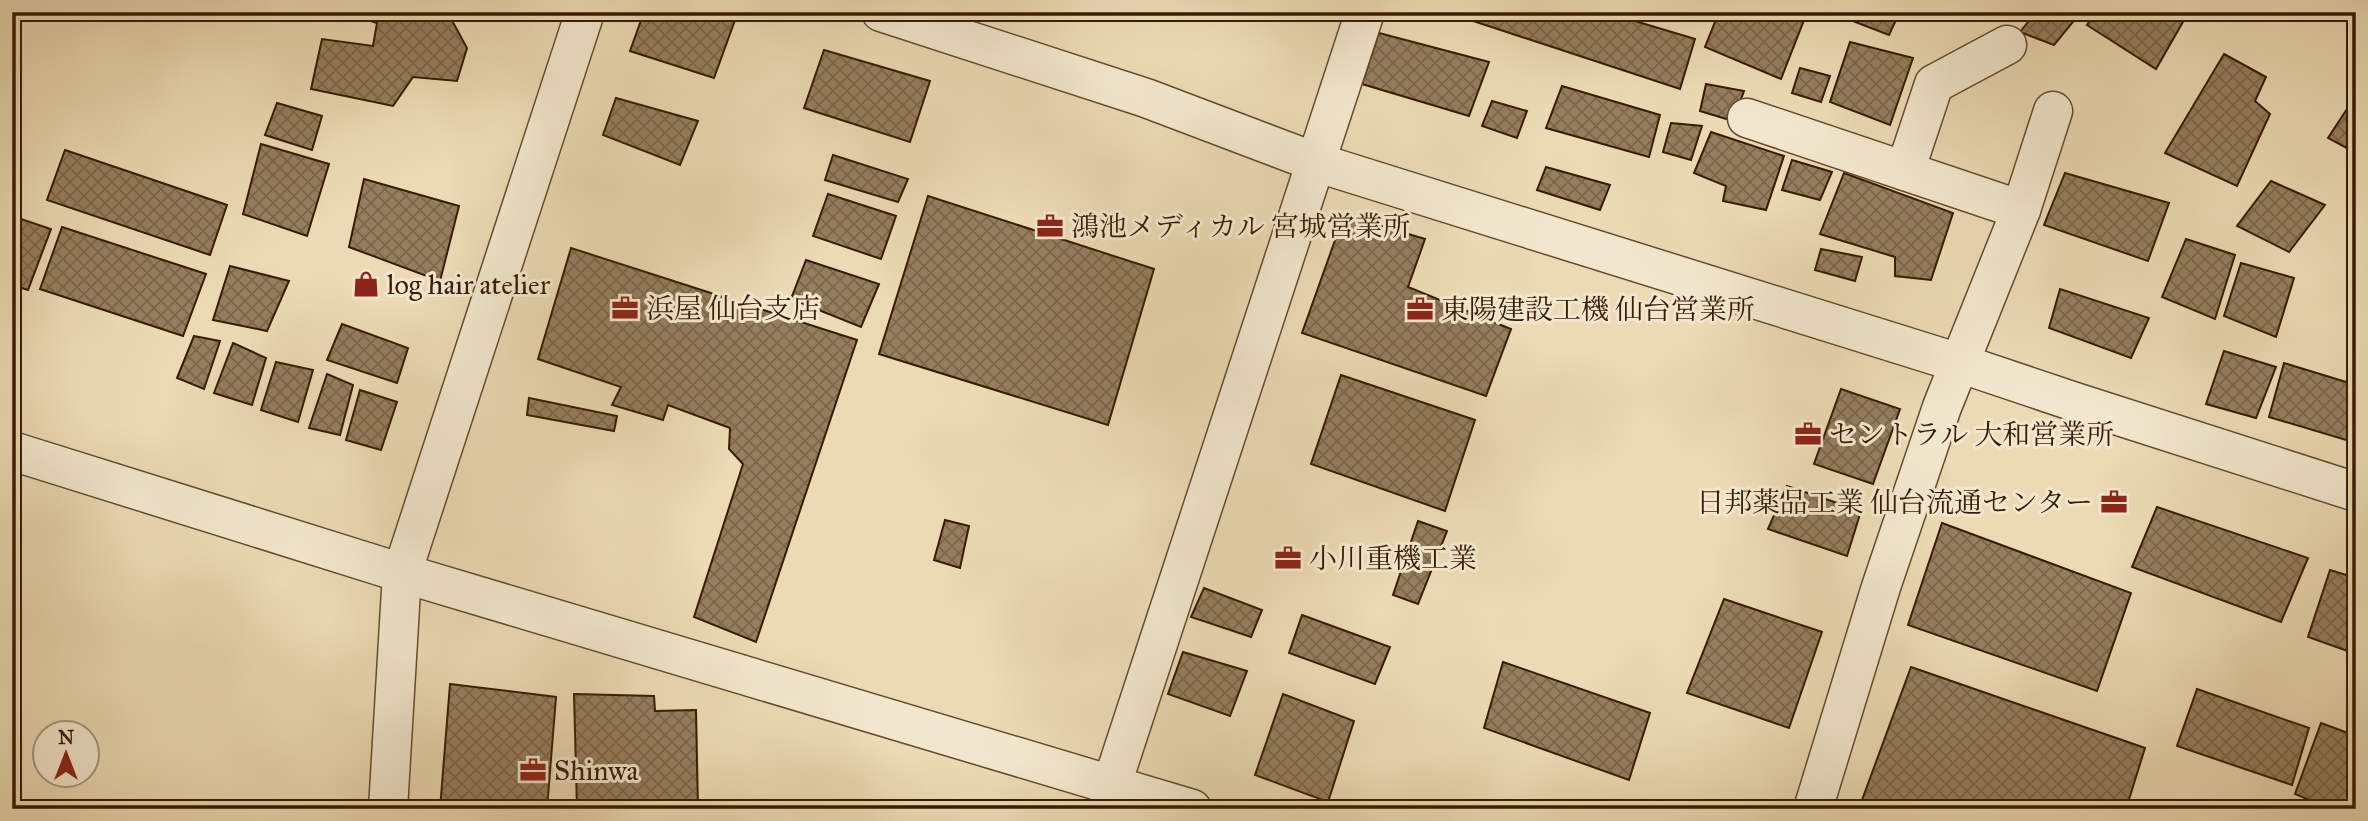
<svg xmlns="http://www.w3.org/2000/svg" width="2368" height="821" viewBox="0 0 2368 821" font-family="'IM FELL Great Primer','Noto Serif JP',serif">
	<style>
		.building { fill: url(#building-cross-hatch); stroke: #381b01; stroke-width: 2 }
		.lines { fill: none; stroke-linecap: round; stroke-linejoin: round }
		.minor-casing { stroke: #654b2e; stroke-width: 41 }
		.minor { stroke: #f2e7ce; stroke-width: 38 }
		.labels { text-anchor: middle; stroke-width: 6; stroke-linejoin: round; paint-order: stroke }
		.poi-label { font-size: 28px; fill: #381b01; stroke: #f2e7ce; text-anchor: start }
	</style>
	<defs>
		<pattern id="building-cross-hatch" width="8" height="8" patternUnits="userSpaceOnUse" patternTransform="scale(1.75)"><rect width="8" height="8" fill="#957e5e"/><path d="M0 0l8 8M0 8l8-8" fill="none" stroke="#7b664b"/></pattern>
	</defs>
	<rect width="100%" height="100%" fill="#ebdab3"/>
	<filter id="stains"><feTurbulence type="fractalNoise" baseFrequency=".00286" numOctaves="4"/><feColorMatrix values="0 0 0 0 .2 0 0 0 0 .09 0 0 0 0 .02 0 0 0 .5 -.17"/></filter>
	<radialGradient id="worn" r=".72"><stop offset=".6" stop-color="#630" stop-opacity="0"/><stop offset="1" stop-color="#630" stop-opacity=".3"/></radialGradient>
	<g class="building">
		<path d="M 342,12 L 444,12 L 449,15 L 467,48 L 457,81 L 413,77 L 393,106 L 311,89 L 322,39 L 373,46 L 377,23 Z"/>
		<path d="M 644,12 L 713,12 L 735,20 L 714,78 L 630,51 Z"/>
		<path d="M 1446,12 L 1605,12 L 1695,39 L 1680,89 Z"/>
		<path d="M 1719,12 L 1780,12 L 1804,20 L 1781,79 L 1705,47 Z"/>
		<path d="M 1854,12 L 1880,12 L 1896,20 L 1889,35 L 1850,20 Z"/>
		<path d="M 2036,12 L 2081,12 L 2054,45 L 2020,32 Z"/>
		<path d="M 2096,12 L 2170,12 L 2184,20 L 2156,69 L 2087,25 Z"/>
		<path d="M 1379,33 L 1489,62 L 1469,116 L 1362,84 Z"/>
		<path d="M 1850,42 L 1913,58 L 1890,125 L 1830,102 Z"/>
		<path d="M 824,50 L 930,81 L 910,142 L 804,108 Z"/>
		<path d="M 2224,54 L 2266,77 L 2255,101 L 2270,114 L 2237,186 L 2165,153 Z"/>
		<path d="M 1800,68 L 1830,76 L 1821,102 L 1792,93 Z"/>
		<path d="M 1706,84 L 1744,91 L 1733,121 L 1700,111 Z"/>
		<path d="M 1562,86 L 1660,115 L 1649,157 L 1546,128 Z"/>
		<path d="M 616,98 L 698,121 L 680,165 L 603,135 Z"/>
		<path d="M 1492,101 L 1527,111 L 1517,138 L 1482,126 Z"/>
		<path d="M 277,103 L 322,116 L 312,150 L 265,135 Z"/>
		<path d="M 2347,109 L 2356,114 L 2356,153 L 2328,138 Z"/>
		<path d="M 1671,123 L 1702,126 L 1691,160 L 1663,152 Z"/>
		<path d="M 1711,132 L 1784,156 L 1766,210 L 1723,201 L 1726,186 L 1694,173 Z"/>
		<path d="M 261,144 L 329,164 L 307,236 L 243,214 Z"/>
		<path d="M 65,150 L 227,205 L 210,255 L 47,200 Z"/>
		<path d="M 833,155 L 908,179 L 898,202 L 825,180 Z"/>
		<path d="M 1792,160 L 1832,172 L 1820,200 L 1782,190 Z"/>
		<path d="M 1546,167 L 1610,185 L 1600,210 L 1537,190 Z"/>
		<path d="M 1844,173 L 1953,213 L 1931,280 L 1895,276 L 1895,257 L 1820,234 Z"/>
		<path d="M 2065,173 L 2169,203 L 2148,261 L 2044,225 Z"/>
		<path d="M 364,179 L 459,206 L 440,281 L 349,247 Z"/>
		<path d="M 2271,181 L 2325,205 L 2289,252 L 2237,226 Z"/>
		<path d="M 828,194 L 896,216 L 881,259 L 813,236 Z"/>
		<path d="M 928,196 L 1154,269 L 1108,425 L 879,354 Z"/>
		<path d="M 1344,215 L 1425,239 L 1408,287 L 1511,329 L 1486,396 L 1302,333 Z"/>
		<path d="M 12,216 L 51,229 L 28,290 L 12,285 Z"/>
		<path d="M 62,227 L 206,274 L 183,336 L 40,289 Z"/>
		<path d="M 2186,239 L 2235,255 L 2215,319 L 2162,297 Z"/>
		<path d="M 571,248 L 857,340 L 756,642 L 694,617 L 743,464 L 729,449 L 730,428 L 668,405 L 663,420 L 612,405 L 621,387 L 538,359 Z"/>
		<path d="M 1821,249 L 1862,257 L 1855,281 L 1815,270 Z"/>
		<path d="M 806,260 L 879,284 L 861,327 L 791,299 Z"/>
		<path d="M 2241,263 L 2294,278 L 2276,337 L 2224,316 Z"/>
		<path d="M 230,266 L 289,281 L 267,331 L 213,320 Z"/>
		<path d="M 2060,289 L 2149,318 L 2131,358 L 2049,328 Z"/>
		<path d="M 342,324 L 408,348 L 397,383 L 327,360 Z"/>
		<path d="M 194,336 L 220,341 L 204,389 L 177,378 Z"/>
		<path d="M 233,343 L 266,358 L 252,405 L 214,393 Z"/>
		<path d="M 2224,351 L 2276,367 L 2256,418 L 2206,404 Z"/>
		<path d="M 276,362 L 313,370 L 298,422 L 261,410 Z"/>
		<path d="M 2284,363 L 2356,385 L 2356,443 L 2269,417 Z"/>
		<path d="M 327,374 L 353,385 L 340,435 L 309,428 Z"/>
		<path d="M 1341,375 L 1475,420 L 1445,511 L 1311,464 Z"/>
		<path d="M 1841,389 L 1900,409 L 1873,484 L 1814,464 Z"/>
		<path d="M 360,390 L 397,402 L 381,450 L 346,440 Z"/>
		<path d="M 529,398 L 617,416 L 614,431 L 527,415 Z"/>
		<path d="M 1787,486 L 1861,511 L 1847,556 L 1768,529 Z"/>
		<path d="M 2157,507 L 2308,558 L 2281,622 L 2132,567 Z"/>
		<path d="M 945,520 L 969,526 L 960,568 L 934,560 Z"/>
		<path d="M 1418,521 L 1447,531 L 1418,604 L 1393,595 Z"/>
		<path d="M 1942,523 L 2131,593 L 2097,691 L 1908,625 Z"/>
		<path d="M 2330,570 L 2356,578 L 2356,654 L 2308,637 Z"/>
		<path d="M 1204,588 L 1262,610 L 1251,637 L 1191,617 Z"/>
		<path d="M 1724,599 L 1822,632 L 1789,728 L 1687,693 Z"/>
		<path d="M 1302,615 L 1390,647 L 1375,684 L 1289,653 Z"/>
		<path d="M 1183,652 L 1247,671 L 1230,716 L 1168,694 Z"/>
		<path d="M 1503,662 L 1650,713 L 1629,780 L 1484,728 Z"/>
		<path d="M 1911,667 L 2145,748 L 2126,809 L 1889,809 L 1862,800 Z"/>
		<path d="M 450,684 L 556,697 L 547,809 L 440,809 Z"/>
		<path d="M 2197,689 L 2309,728 L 2292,785 L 2177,746 Z"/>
		<path d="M 574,694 L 654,696 L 655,711 L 696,710 L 698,809 L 577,809 Z"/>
		<path d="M 1283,694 L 1354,721 L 1328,802 L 1255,775 Z"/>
		<path d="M 2321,723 L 2356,736 L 2356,809 L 2331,809 L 2295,794 Z"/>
		<path d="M 930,803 L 930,809 L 762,809 L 762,804 Z"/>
	</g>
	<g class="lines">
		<g class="minor-casing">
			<g id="minor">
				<path d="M 881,12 L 1146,98 L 1315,162 L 1959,363 L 2075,402 L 2356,492"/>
				<path d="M 1747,118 L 2021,210"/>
				<path d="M 1905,171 L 1934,84 L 2007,45"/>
				<path d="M 12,451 L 402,573 L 1192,809"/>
				<path d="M 388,809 L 402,573 L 585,12"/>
				<path d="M 1108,809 L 1112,784 L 1365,12"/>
				<path d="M 1813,809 L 1881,587 L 1942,407 L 2021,210 L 2053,111"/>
			</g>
		</g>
		<use href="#minor" class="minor"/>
	</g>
	<defs>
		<g id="office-bare" transform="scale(2.1)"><path d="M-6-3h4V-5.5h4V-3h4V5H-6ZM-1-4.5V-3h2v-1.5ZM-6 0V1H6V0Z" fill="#8f2418" stroke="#f2e7ce" stroke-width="2.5" paint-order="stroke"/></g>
		<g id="shop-bare" transform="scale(2.1)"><path d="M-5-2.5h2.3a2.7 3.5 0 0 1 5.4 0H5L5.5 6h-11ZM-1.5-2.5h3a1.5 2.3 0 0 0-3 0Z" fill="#8f2418" stroke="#f2e7ce" stroke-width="2.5" paint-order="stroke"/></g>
	</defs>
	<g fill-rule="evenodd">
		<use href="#office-bare" x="1050" y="226"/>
		<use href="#shop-bare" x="366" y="284"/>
		<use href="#office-bare" x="625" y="308"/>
		<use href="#office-bare" x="1420" y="309"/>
		<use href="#office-bare" x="1808" y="434"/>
		<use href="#office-bare" x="2114" y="502"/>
		<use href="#office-bare" x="1288" y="558"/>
		<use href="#office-bare" x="533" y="770"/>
	</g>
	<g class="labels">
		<g class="poi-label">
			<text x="1071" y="236">鴻池メディカル 宮城営業所</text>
			<text x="387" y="294">log hair atelier</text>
			<text x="646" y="318">浜屋 仙台支店</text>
			<text x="1441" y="319">東陽建設工機 仙台営業所</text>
			<text x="1829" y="444">セントラル 大和営業所</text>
			<text x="2093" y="512" text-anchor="end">日邦薬品工業 仙台流通センター</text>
			<text x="1309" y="568">小川重機工業</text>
			<text x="554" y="780">Shinwa</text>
		</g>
	</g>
	<rect width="2368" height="821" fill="none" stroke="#ebdab3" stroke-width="42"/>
	<rect x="14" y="14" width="2340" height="793" fill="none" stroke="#381b01" stroke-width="3.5"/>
	<rect x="21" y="21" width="2326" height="779" fill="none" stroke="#381b01" stroke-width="2"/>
	<g transform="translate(66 754)"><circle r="33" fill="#f2e7ce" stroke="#a8957c" stroke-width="2"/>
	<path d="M0-5L12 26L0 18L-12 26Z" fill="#8f2418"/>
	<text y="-10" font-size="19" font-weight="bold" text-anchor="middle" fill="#381b01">N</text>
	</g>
	<rect width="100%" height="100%" filter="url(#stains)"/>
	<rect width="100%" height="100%" fill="url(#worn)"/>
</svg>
